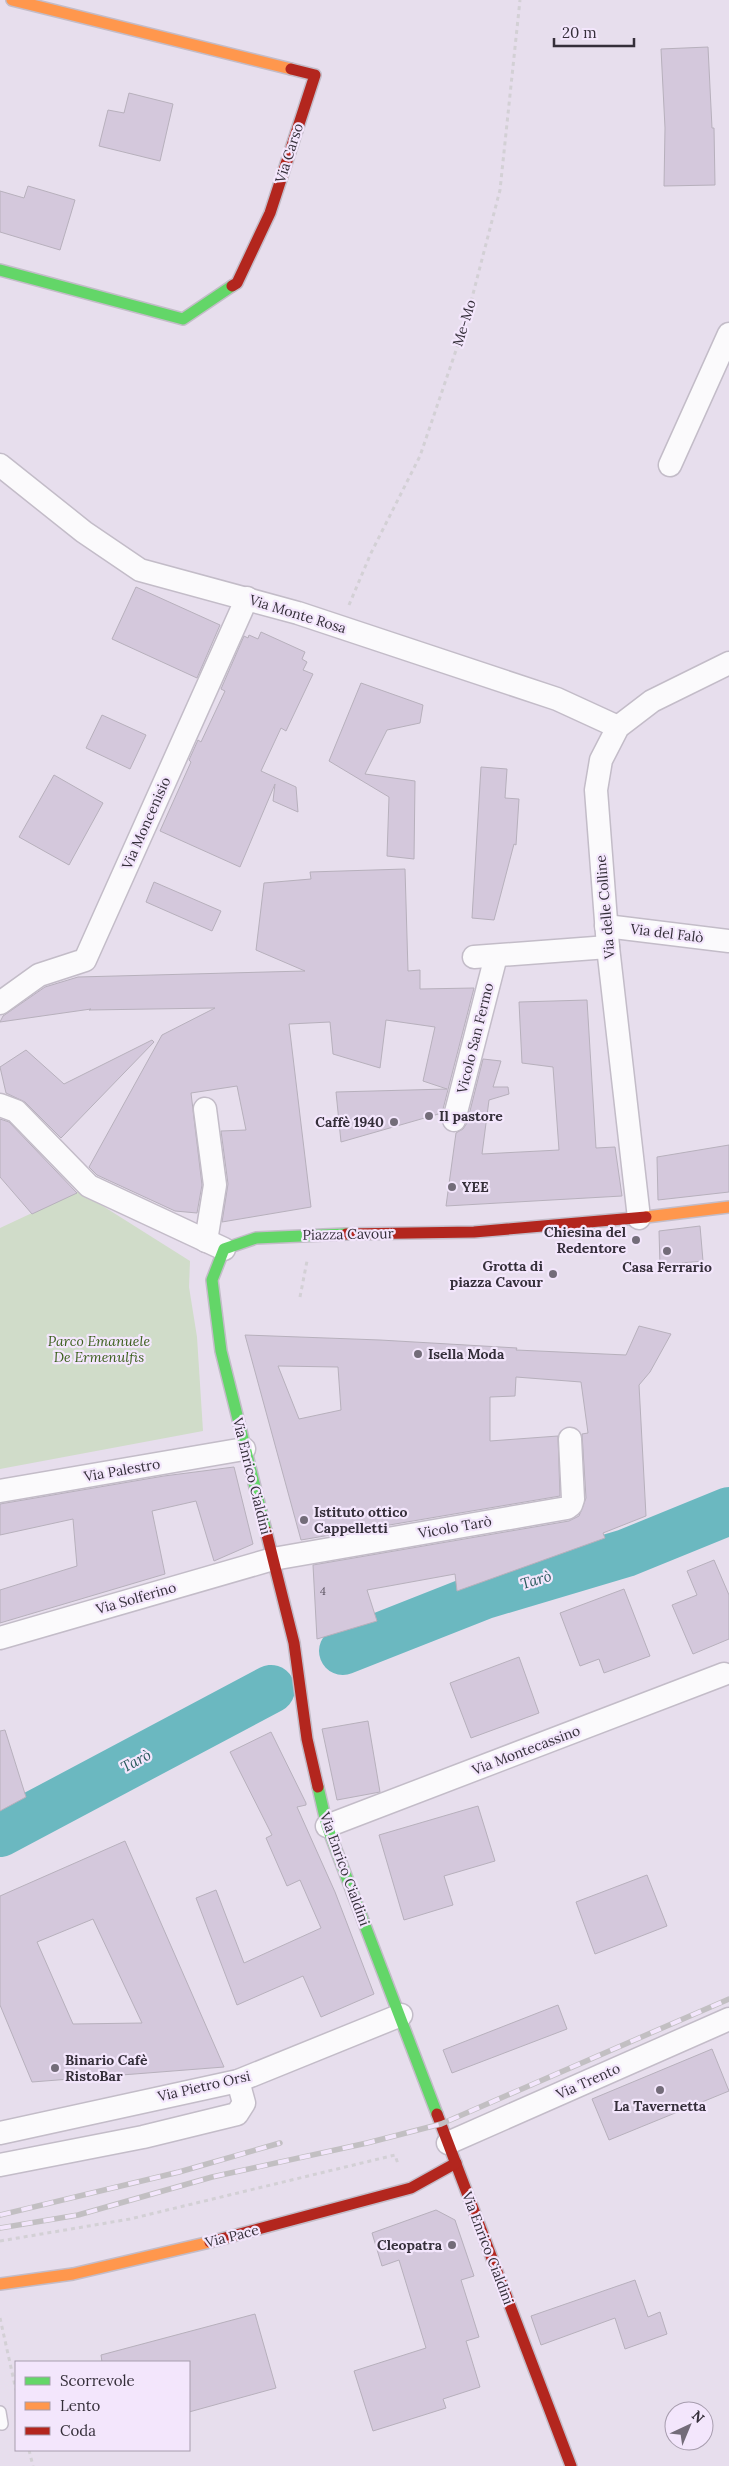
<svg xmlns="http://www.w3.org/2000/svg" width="729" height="2466" viewBox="0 0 729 2466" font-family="Lora,serif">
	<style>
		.green { fill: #d0dcc9 }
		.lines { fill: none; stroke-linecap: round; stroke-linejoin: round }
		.river { stroke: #6bb8c0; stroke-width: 48 }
		.building { fill: #d4c8dc; stroke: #b7b0bc; fill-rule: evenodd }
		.lane-casing { stroke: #c3bcc8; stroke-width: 14 }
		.street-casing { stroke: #c3bcc8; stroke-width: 25 }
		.fast-casing { stroke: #c3bcc8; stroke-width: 14 }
		.slow-casing { stroke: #c3bcc8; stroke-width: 14 }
		.jam-casing { stroke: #c3bcc8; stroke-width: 14 }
		.path { stroke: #d3d0d5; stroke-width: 3; stroke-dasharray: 4 4; stroke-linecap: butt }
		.lane { stroke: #fbfafc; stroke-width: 11 }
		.street { stroke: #fbfafc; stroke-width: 22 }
		.fast { stroke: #63d668; stroke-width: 11 }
		.slow { stroke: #ff974d; stroke-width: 11 }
		.jam { stroke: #b3261e; stroke-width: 11 }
		.rail-casing { stroke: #c2bfc2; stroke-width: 5.5 }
		.rail { stroke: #f3e6fc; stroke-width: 4; stroke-dasharray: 11; stroke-linecap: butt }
		.poi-dot { fill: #736c79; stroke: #f3e6fc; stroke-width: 2 }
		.labels { text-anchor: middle; stroke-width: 4.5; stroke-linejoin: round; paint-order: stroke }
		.number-label { font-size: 11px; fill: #5e5663 }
		.street-label { font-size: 14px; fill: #352f3a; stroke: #f3e6fc }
		.poi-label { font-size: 14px; font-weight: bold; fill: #352f3a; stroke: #f3e6fc; text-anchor: start }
		.park-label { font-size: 14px; font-style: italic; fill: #3b5f1c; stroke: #f3e6fc }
		.water-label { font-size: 15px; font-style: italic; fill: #2b5b5d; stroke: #f3e6fc }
	</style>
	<rect width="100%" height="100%" fill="#e7deed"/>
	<path class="green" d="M 79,1191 L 190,1261 L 189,1287 L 197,1337 L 203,1431 L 0,1469 L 0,1228 Z"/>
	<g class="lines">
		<g class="river">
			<path d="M 343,1651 L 485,1595 L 626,1553 L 729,1511"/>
			<path d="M 0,1833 L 271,1689"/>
		</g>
	</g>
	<g class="building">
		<path d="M 708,47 L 712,128 L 714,128 L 715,185 L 664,186 L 665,128 L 661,49 Z"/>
		<path d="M 129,93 L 173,104 L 160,161 L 99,146 L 108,110 L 124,113 Z"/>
		<path d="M 28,186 L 75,200 L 60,250 L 0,232 L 0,191 L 24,198 Z"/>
		<path d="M 136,587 L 220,625 L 197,678 L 112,639 Z"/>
		<path d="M 261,632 L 305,652 L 302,659 L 307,662 L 303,670 L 313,674 L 286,731 L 281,728 L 261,771 L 296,787 L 298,812 L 273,801 L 275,784 L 240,867 L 160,831 L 191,762 L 189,760 L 198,740 L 201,742 L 225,691 L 221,689 L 244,636 L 248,638 L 249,635 L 258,639 Z"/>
		<path d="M 361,683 L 423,705 L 420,723 L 387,730 L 365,774 L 415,781 L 414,859 L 387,856 L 389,797 L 329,761 Z"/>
		<path d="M 102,715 L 146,735 L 130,769 L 86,748 Z"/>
		<path d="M 481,767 L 507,769 L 505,798 L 519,799 L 516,845 L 514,844 L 494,920 L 472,918 Z"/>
		<path d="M 54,775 L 103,803 L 69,865 L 19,837 Z"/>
		<path d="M 405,869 L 408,971 L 420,970 L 420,989 L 474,988 L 442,1113 L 341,1142 L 336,1092 L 447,1089 L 423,1081 L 435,1027 L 386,1020 L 380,1068 L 333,1054 L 330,1022 L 289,1024 L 311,1207 L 222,1222 L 228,1184 L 221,1131 L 246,1130 L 237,1086 L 191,1093 L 202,1185 L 197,1213 L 175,1211 L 97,1175 L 89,1167 L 162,1035 L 215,1008 L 89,1010 L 91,1009 L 0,1022 L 3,1016 L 45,987 L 78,977 L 305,971 L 256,950 L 264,883 L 311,879 L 310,872 Z"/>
		<path d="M 154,882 L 221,911 L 212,931 L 146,902 Z"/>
		<path d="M 587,1000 L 596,1148 L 615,1147 L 622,1196 L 446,1206 L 456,1133 L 463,1129 L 467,1123 L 483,1059 L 501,1061 L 493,1087 L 508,1087 L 509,1094 L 489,1100 L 482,1154 L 559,1150 L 553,1067 L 522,1063 L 519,1002 Z"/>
		<path d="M 152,1040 L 154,1042 L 61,1138 L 25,1102 L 6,1093 L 0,1067 L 26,1050 L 64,1084 Z"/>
		<path d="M 0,1119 L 9,1122 L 77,1193 L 32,1214 L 0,1177 Z"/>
		<path d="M 729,1145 L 729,1192 L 658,1200 L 657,1157 Z"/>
		<path d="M 700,1226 L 703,1261 L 660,1265 L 659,1231 Z"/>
		<path d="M 639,1326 L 671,1334 L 650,1372 L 639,1385 L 646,1516 L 603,1533 L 605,1538 L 457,1591 L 455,1574 L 367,1590 L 377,1621 L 317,1639 L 313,1565 L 569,1521 L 579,1516 L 586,1498 L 582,1434 L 588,1433 L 581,1382 L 516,1377 L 515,1396 L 490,1397 L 490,1441 L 558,1436 L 560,1496 L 301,1540 L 245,1335 L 380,1340 L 517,1348 L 516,1350 L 626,1355 ZM 278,1366 L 338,1367 L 341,1410 L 299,1419 Z"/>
		<path d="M 234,1467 L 253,1544 L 214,1561 L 196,1501 L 152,1511 L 165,1574 L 0,1623 L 0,1590 L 77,1566 L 73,1519 L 0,1535 L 0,1504 L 164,1476 Z"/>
		<path d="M 714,1560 L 729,1595 L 729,1639 L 693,1654 L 672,1605 L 697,1595 L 687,1571 Z"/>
		<path d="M 624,1589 L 650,1656 L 604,1673 L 599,1659 L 580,1666 L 560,1613 Z"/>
		<path d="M 519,1657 L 539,1713 L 471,1738 L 450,1683 Z"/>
		<path d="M 368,1721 L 380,1792 L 337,1800 L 322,1729 Z"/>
		<path d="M 5,1730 L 26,1797 L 0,1811 L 0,1731 Z"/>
		<path d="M 271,1732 L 306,1803 L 306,1805 L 297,1807 L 335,1892 L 374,1994 L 321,2017 L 303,1976 L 237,2005 L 196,1898 L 216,1890 L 244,1963 L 321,1928 L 300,1880 L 287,1886 L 266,1838 L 272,1835 L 230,1752 Z"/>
		<path d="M 478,1806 L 495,1861 L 444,1876 L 453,1905 L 404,1920 L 379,1835 Z"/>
		<path d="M 125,1841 L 224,2067 L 32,2082 L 0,2005 L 0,1896 ZM 93,1919 L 142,2023 L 73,2024 L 37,1942 Z"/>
		<path d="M 647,1875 L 667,1926 L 595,1954 L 576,1902 Z"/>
		<path d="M 558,2005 L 567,2029 L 452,2073 L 443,2050 Z"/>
		<path d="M 712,2049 L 729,2091 L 609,2140 L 592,2099 Z"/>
		<path d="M 436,2210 L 455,2220 L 474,2276 L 461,2280 L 479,2337 L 466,2341 L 480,2387 L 443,2399 L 446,2408 L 373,2431 L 354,2371 L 426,2348 L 399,2260 L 382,2266 L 372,2233 Z"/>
		<path d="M 635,2280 L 648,2317 L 660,2312 L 667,2334 L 625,2349 L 615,2318 L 541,2345 L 531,2316 Z"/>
		<path d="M 255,2314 L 276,2388 L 189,2412 L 189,2362 L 102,2362 L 101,2355 Z"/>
	</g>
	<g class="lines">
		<g class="lane-casing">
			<path id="lane" d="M 0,2412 L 2,2424"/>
		</g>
		<g class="street-casing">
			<g id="street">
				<path d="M 0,465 L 84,532 L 140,570 L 298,613 L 557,699 L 618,727"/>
				<path d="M 670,465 L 729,334"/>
				<path d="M 606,926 L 729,941"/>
				<path d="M 474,957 L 608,947"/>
				<path d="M 0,1003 L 39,975 L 85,960 L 247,598"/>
				<path d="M 0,1105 L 16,1111 L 89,1186 L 224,1249"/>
				<path d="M 205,1109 L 215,1185 L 206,1241"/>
				<path d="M 454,1120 L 496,956"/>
				<path d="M 639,1218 L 608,947 L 596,790 L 601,760 L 618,727 L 652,701 L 729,663"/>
				<path d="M 0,1491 L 244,1449"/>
				<path d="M 0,1638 L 273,1559 L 567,1508 L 571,1505 L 573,1499 L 570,1439"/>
				<path d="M 327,1826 L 724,1674"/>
				<path d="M 0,2133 L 238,2081 L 401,2015"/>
				<path d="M 448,2143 L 729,2019"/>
				<path d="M 0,2165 L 143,2137 L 237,2114 L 244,2103 L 238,2081"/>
			</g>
		</g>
		<g class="fast-casing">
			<g id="fast">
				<path d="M 0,270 L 183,319 L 232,286"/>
				<path d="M 266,1531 L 221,1351 L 212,1280 L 224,1249 L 256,1238 L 346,1234"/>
				<path d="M 318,1787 L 327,1826 L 437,2114"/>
			</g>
		</g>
		<g class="slow-casing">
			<g id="slow">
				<path d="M 12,0 L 291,69"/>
				<path d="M 646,1217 L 729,1207"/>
				<path d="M 0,2284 L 73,2274 L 210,2242"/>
			</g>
		</g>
		<g class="jam-casing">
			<g id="jam">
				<path d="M 232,286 L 237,283 L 270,213 L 315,75 L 291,69"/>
				<path d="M 346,1234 L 474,1232 L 646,1217"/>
				<path d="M 266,1531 L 294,1643 L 307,1739 L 318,1787"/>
				<path d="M 437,2114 L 571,2466"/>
				<path d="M 210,2242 L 411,2188 L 456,2163"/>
			</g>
		</g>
		<g class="path">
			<path d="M 349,605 L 371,553 L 420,456 L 466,321 L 500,190 L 520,0"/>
			<path d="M 300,1297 L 307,1261"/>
			<path d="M 0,2241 L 130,2219 L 395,2155 L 398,2164"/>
			<path d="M 0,2318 L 16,2390"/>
			<path d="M 29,2450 L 33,2466"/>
		</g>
		<use href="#lane" class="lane"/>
		<use href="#street" class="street"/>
		<use href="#fast" class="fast"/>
		<use href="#slow" class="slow"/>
		<use href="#jam" class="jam"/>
		<g class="rail-casing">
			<g id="rail">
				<path d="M 0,2215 L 179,2172 L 280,2143"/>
				<path d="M 0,2228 L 78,2215 L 212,2177 L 367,2143 L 441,2124 L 729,1999"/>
			</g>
		</g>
		<use href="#rail" class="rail"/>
	</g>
	<g class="poi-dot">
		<circle cx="429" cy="1116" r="5"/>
		<circle cx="394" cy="1122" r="5"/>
		<circle cx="452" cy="1187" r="5"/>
		<circle cx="636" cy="1240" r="5"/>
		<circle cx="667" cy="1251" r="5"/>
		<circle cx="553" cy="1274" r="5"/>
		<circle cx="418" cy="1354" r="5"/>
		<circle cx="304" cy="1520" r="5"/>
		<circle cx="55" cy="2068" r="5"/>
		<circle cx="660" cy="2090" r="5"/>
		<circle cx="452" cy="2245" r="5"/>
	</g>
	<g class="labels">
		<g class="number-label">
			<text x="323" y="1595">4</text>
		</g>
		<g class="street-label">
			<text transform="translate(289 153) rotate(-72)" y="5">Via Carso</text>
			<text transform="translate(464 323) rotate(-73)" y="5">Me-Mo</text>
			<text transform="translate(298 614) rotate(17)" y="5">Via Monte Rosa</text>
			<text transform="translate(146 823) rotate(-66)" y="5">Via Moncenisio</text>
			<text transform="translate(605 907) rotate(-95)" y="5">Via delle Colline</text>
			<text transform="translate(667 933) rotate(7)" y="5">Via del Falò</text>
			<text transform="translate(475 1038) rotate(-76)" y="5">Vicolo San Fermo</text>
			<text transform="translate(348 1234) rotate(-1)" y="5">Piazza Cavour</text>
			<text transform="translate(122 1470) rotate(-10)" y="5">Via Palestro</text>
			<text transform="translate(252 1476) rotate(76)" y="5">Via Enrico Cialdini</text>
			<text transform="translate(455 1527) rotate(-10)" y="5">Vicolo Tarò</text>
			<text transform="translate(136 1598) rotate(-16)" y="5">Via Solferino</text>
			<text transform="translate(526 1750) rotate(-21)" y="5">Via Montecassino</text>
			<text transform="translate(345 1869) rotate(70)" y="5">Via Enrico Cialdini</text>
			<text transform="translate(588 2081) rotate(-24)" y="5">Via Trento</text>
			<text transform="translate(204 2086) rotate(-13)" y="5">Via Pietro Orsi</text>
			<text transform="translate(232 2236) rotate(-14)" y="5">Via Pace</text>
			<text transform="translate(488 2248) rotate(69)" y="5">Via Enrico Cialdini</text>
		</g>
		<g class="poi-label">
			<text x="439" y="1121">Il pastore</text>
			<text x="384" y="1127" text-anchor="end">Caffè 1940</text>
			<text x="462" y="1192">YEE</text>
			<text x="626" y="1237" text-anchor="end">Chiesina del<tspan x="626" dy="16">Redentore</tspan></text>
			<text x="543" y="1271" text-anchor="end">Grotta di<tspan x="543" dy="16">piazza Cavour</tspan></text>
			<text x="667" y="1272" text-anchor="middle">Casa Ferrario</text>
			<text x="428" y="1359">Isella Moda</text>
			<text x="314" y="1517">Istituto ottico<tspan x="314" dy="16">Cappelletti</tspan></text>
			<text x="65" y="2065">Binario Cafè<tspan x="65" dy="16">RistoBar</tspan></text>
			<text x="660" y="2111" text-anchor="middle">La Tavernetta</text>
			<text x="442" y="2250" text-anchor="end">Cleopatra</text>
		</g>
		<g class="park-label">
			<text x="99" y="1346">Parco Emanuele<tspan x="99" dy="16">De Ermenulfis</tspan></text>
		</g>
		<g class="water-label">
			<text transform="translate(536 1580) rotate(-17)" y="5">Tarò</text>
			<text transform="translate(136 1761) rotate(-28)" y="5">Tarò</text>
		</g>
	</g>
	<rect x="15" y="2361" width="175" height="90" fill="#f3e6fc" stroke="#a79dae"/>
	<rect x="25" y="2377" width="25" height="8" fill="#63d668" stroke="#a79dae"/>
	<text x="60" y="2386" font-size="15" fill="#352f3a">Scorrevole</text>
	<rect x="25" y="2402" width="25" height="8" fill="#ff974d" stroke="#a79dae"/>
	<text x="60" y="2411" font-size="15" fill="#352f3a">Lento</text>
	<rect x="25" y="2427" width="25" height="8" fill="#b3261e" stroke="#a79dae"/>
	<text x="60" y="2436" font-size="15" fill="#352f3a">Coda</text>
	<g transform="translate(689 2426) rotate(44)"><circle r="24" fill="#f3e6fc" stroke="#a79dae"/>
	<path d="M0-4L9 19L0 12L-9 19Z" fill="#736c79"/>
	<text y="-8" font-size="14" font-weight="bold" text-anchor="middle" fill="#352f3a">N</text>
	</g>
	<path d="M554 38v8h80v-8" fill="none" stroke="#352f3a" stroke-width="2.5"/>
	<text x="562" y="38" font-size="15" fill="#352f3a" stroke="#f3e6fc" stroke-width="4" paint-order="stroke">20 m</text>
</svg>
